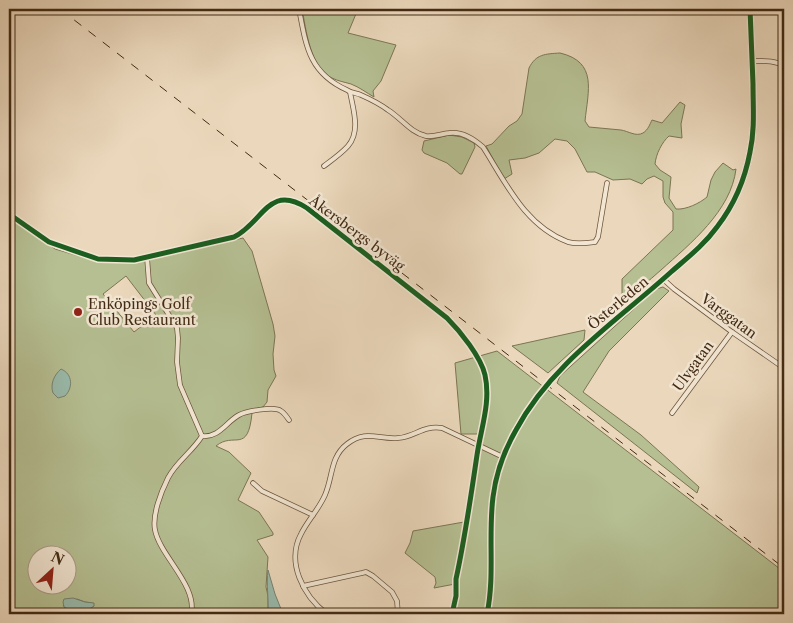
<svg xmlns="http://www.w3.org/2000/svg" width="793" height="623" viewBox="0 0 793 623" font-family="'Libre Caslon Text',serif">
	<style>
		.green { fill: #b5bf92; stroke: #7c7553; fill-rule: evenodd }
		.water { fill: #99bbac; stroke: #77816f }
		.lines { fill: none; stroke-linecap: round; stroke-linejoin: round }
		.minor-casing { stroke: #6d563e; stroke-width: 5.5 }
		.tertiary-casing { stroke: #6d563e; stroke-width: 7 }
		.minor { stroke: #f2e6d3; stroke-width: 4 }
		.tertiary { stroke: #f2e6d3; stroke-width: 5 }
		.rail { stroke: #432b14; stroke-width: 1; stroke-dasharray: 9 9; stroke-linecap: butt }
		.cycleway-casing { stroke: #f2e6d3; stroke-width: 8 }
		.cycleway { stroke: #1b5e20; stroke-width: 5 }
		.poi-dot { fill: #8f2418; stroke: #f2e6d3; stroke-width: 2 }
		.labels { text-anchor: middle; stroke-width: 5; stroke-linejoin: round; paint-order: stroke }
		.street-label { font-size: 14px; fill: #432b14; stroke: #f2e6d3 }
		.poi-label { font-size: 14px; fill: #432b14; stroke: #f2e6d3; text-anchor: start }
	</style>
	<rect width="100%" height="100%" fill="#ebd8bc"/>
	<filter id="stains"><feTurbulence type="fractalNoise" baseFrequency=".004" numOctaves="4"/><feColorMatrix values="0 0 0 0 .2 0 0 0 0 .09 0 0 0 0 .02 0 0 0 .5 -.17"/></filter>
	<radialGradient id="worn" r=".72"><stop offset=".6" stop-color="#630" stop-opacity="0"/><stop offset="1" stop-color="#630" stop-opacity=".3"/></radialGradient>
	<g class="green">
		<path d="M 302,9 L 358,9 L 348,33 L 396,45 L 381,81 L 373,91 L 374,97 C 367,93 359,87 351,84 C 344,82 338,81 332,78 C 310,68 306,29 302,9 Z"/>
		<path d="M 560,53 C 598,62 588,91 585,121 L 589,127 C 600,128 610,129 621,130 C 628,131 636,137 643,133 C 648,130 650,124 652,120 L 662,123 L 680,102 L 685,105 L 681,124 L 682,138 L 669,136 C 662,142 656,154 655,164 L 660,170 L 671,177 L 669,198 L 676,209 C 686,210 700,203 707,197 L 711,180 L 715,172 L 723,163 L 733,170 L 736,169 C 731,211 690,244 661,270 C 648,281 636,293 622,303 L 622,279 L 673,230 L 673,212 L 665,203 L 663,197 L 663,181 L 654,176 L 647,179 L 642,184 L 630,179 L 613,180 L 595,172 L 587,172 L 575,149 L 567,141 L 555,139 L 539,153 L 525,158 L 509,160 L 512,174 L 504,179 L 486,146 L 492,144 L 509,126 L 517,121 L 522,114 L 529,68 C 536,54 545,54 560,53 Z"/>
		<path d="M 449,135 L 462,137 L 474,143 L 475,147 L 462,174 L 460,174 L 447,163 L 424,153 L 422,150 L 424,141 Z"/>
		<path d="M 9,216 L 55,249 L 96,261 L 134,261 L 243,238 L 252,251 L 273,324 L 275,336 L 273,354 L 274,370 L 276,376 L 268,390 L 267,402 L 263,407 L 243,412 L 244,414 L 252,413 C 248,455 234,431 216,446 L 229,452 L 251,473 L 238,500 L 259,512 L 273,533 L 273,535 L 257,540 L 268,557 L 266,587 L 268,596 L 268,614 L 79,614 L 94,606 L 92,603 L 85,602 L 77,599 L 63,605 L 70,614 L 9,614 ZM 126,276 L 156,315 L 134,332 L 103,294 ZM 38,556 L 68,556 L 68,586 L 38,586 Z"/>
		<path d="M 663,287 L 669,291 L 609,351 L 583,392 L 641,435 L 699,487 L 697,493 L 557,383 L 560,376 L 656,289 Z"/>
		<path d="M 585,330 L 584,340 L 548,373 L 512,346 Z"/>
		<path d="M 497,351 L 784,572 L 784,614 L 455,614 L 458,596 L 455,584 L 434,588 L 436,583 L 435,577 L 405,553 L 410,543 L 413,531 L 464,522 L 479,434 L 461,434 L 455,363 Z"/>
	</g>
	<g class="water">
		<path d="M 61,369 C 73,374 73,388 65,396 L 58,398 L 53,393 C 50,384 54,375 61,369 Z"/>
		<path d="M 268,570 L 275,594 L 283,614 L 268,614 C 269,599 266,585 268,570 Z"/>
		<path d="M 73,598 L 85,602 L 94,603 L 94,606 L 82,614 L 70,614 L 68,609 L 64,607 L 63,602 L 64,599 Z"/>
	</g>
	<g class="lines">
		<g class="minor-casing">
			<g id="minor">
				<path d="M 299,9 C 306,46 309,73 347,90 C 351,93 357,93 361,95 C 370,99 380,104 388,110 C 401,118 411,133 426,136 C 434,137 441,134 449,133 C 462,131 474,139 483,147 C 506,183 525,226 568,242 C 575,244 588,243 595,242 L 598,237 L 607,183"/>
				<path d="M 752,61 C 763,61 775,60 784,66"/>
				<path d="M 324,166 C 332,160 342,153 348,146 C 361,131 353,109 350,92"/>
				<path d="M 9,214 L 49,242 L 98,259 L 134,260 L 234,237 C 263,223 268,183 307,208 L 447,318 C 460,331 481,357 485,375 C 491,402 481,428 477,455 C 471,496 465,538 456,579 L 456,596 L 452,614"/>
				<path d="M 147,257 L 149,283 L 177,328 L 178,338 L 177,362 L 180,385 L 202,436"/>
				<path d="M 663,279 L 674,289 L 732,332 L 784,368"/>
				<path d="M 672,413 L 732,332"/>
				<path d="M 202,436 C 219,438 226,422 239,415 C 246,411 275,406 281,411 C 284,413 287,417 289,420"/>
				<path d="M 253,483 L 262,491 L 313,515"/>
				<path d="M 303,586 L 362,573 L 366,572 L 373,576 L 392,592 L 397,601 L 398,614"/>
				<path d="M 191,614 C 198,586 160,556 155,530 C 152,515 161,492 168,478 C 176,462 193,451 202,436"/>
				<path d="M 327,614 C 303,596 286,562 301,534 C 308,520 319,509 325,495 C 333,477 330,457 347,444 C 366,429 379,440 398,438 C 415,437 423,425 442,428 L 503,457"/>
			</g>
		</g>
		<g class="tertiary-casing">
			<path id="tertiary" d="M 487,614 C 495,576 488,536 493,497 C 496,473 504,451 516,430 C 551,364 617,321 671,272 C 687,258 704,245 717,227 C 734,205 745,179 750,152 C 755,129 753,107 753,84 C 752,59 751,34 750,9"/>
		</g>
		<use href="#minor" class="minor"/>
		<use href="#tertiary" class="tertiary"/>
		<path class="rail" d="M 60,9 L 784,568"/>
		<g class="cycleway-casing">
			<g id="cycleway">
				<path d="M 9,214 L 49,242 L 98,259 L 134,260 L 234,237 C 263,223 268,183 307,208 L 447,318 C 460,331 481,357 485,375 C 491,402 481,428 477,455 C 471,496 465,538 456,579 L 456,596 L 452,614"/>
				<path d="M 487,614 C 495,576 488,536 493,497 C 496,473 504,451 516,430 C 551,364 617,321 671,272 C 687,258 704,245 717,227 C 734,205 745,179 750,152 C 755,129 753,107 753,84 C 752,59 751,34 750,9"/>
			</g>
		</g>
		<use href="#cycleway" class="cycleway"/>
	</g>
	<circle class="poi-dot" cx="78" cy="312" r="5"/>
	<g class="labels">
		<g class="street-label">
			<text transform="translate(357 233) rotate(37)" y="5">Åkersbergs byväg</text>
			<text transform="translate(618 303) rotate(-40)" y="5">Österleden</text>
			<text transform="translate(729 316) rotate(36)" y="5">Varggatan</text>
			<text transform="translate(693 366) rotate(-54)" y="5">Ulvgatan</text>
		</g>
		<g class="poi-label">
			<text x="88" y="309">Enköpings Golf<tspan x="88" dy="16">Club Restaurant</tspan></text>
		</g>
	</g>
	<rect width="793" height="623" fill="none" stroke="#ebd8bc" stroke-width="30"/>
	<rect x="10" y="10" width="773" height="603" fill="none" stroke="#432b14" stroke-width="2.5"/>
	<rect x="15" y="15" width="763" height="593" fill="none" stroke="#432b14"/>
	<g transform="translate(52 570) rotate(26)"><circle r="24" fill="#f2e6d3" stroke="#ac9b87"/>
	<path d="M0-4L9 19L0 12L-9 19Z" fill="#8f2418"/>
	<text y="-8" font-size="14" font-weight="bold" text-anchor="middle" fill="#432b14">N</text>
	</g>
	<rect width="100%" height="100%" filter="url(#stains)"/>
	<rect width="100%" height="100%" fill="url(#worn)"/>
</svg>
